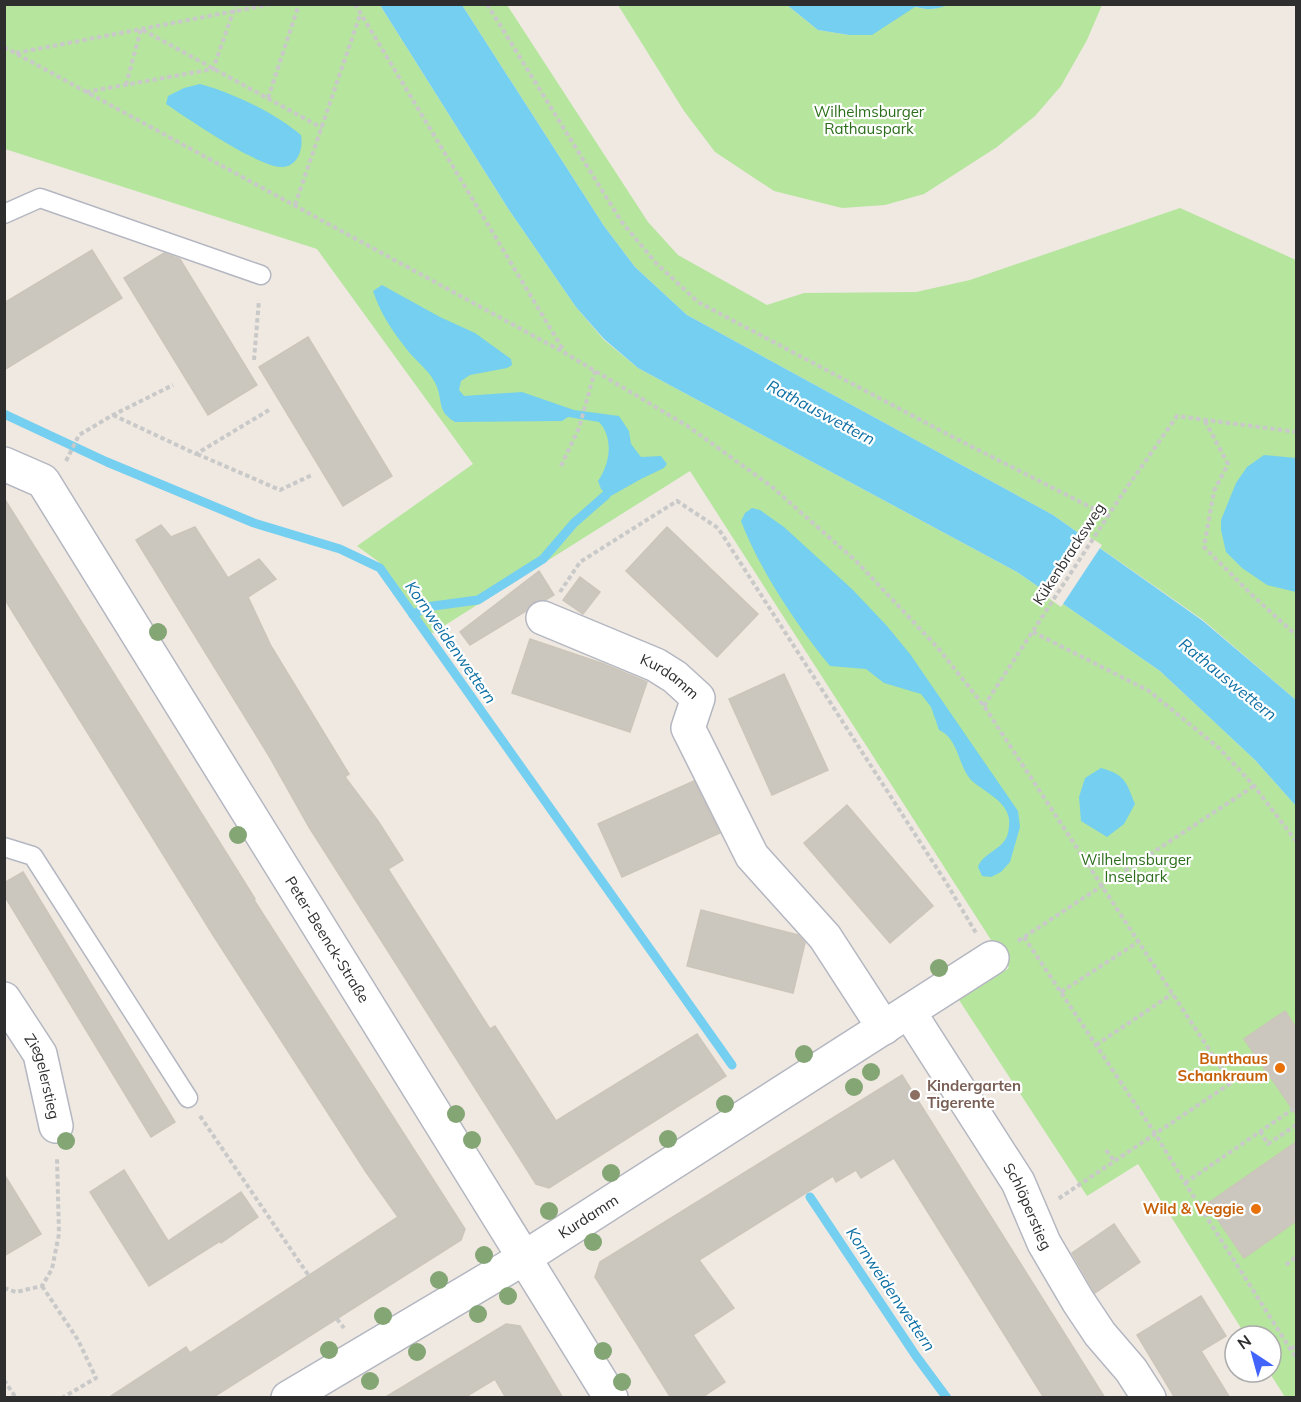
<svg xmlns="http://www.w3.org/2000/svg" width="1301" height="1402" viewBox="0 0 1301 1402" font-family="Mulish,sans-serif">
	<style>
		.green { fill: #b6e59e }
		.water { fill: #75cff0 }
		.pier { fill: #efe9e1 }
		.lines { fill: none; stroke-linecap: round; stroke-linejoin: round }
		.stream { stroke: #75cff0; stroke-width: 9 }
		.building { fill: #cbc7bf; stroke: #cbc5ba; stroke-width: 1.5 }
		.lane-casing { stroke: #b4b7c1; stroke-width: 21 }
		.street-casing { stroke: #b4b7c1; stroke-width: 36 }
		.path { stroke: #c9c9c9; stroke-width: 4; stroke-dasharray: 4.5 3; stroke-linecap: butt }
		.lane { stroke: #fff; stroke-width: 18 }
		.street { stroke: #fff; stroke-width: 33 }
		.tree { fill: #84a574 }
		.food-dot { fill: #e8710a; stroke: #fff; stroke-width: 2 }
		.education-dot { fill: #8d6e63; stroke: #fff; stroke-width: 2 }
		.labels { text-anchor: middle; stroke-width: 4.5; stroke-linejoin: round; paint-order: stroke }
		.park-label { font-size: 15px; fill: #2c6e1b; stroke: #fff }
		.street-label { font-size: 15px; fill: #2e2e2e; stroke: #fff }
		.food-label { font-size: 15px; font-weight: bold; fill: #c56008; stroke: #fff; text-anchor: end }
		.education-label { font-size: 15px; font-weight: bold; fill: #785e54; stroke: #fff; text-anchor: start }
		.water-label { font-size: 16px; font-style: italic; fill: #0d6fa3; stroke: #fff }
	</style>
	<rect width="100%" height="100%" fill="#efe9e1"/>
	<g class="green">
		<path d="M 948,4 L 1102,5 L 1087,40 L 1061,86 L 1035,116 L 997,147 L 924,194 L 885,205 L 842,208 L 774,191 L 715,152 L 684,111 L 618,5 L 787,5 L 818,30 L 849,35 L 915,7 C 928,10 936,10 948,4 Z"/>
		<path d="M 5,5 L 380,5 L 509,210 L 576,307 L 604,340 L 638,368 L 1017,572 L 1160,671 L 1255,760 L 1296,806 L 1296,1397 L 1285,1397 L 1269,1372 L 1271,1372 L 1271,1336 L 1246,1336 L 1138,1164 L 1087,1196 L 959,1000 L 1009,968 L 690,471 L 431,634 L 379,562 L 357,546 L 473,464 L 317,249 L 5,149 Z"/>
		<path d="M 462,5 L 507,5 L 648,222 L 678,255 L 767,305 L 804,293 L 916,292 L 970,280 L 1180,208 L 1296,260 L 1296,700 L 1203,620 L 1053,515 L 687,315 L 635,267 L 604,226 Z"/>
	</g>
	<g class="water">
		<path d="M 380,5 L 462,5 L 604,226 L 635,267 L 687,315 L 1053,515 L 1203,621 L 1296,700 L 1296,806 L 1255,760 L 1160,671 L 1017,572 L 638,368 L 604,339 L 576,307 L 509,210 Z"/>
		<path d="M 787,5 L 948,5 C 936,10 928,10 915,7 L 872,35 L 849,35 L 818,30 Z"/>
		<path d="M 200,84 C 233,93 275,113 301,135 C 304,152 295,172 274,166 C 242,156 194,123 166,104 L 168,96 L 184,88 Z"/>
		<path d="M 382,285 L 440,317 L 475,333 L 511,359 L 512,365 L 507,368 L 470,375 L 461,381 L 459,390 L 464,396 L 522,392 L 574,410 L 619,416 L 629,431 L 631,444 L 641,457 L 661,456 L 667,464 L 664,468 L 641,479 L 609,497 L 601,489 L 598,481 C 610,464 614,438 599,422 L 568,417 L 562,421 L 455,422 C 437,411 443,403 437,387 C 432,373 417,362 408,351 C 393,332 380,313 373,291 Z"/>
		<path d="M 1264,455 L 1296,458 L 1296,592 L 1267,585 L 1242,568 L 1226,552 L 1221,530 L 1221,520 L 1236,483 L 1247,467 Z"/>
		<path d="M 752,508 L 760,510 L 784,527 L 853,590 L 887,626 L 910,654 L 1018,811 L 1020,827 L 1010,862 L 1001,872 L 991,877 L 982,876 L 978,867 C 983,852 1004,850 1008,833 C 1009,828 1010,820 1008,815 C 1003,799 983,791 971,780 C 958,766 959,739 939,730 L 931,707 L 921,694 L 884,683 L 866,669 L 830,666 C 798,627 759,569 741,521 L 745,513 Z"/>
		<path d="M 1101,768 C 1126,775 1126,782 1135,804 L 1124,824 L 1107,837 L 1081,821 L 1079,797 L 1085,778 Z"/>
	</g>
	<path class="pier" d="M 1084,533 L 1102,545 L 1061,607 L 1043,594 Z"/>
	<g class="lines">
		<g class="stream">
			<path d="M 4,414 L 107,462 L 254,523 L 340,549 L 380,568 L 732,1065"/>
			<path d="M 413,615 L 426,607 L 478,600 L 543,559 L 574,523 L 606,495"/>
			<path d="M 810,1197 L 916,1356 L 947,1398"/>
		</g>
	</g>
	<g class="building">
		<path d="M 92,250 L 122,298 L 4,370 L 4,303 Z"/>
		<path d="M 164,253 L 180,259 L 257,385 L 208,415 L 124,278 Z"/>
		<path d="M 308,337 L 392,476 L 343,506 L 259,367 Z"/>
		<path d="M 4,498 L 237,870 L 255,899 L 254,900 L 465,1229 L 461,1240 L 212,1398 L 108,1398 L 186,1347 L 190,1353 L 398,1217 L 366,1172 L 213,935 L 4,598 Z"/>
		<path d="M 161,525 L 171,537 L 195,527 L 228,578 L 259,559 L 276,579 L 248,597 L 271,646 L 349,774 L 345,777 L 378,821 L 403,860 L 388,869 L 490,1029 L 495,1026 L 556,1121 L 697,1034 L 726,1076 L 549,1188 L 536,1184 L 309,827 L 269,756 L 136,540 Z"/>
		<path d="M 667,527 L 758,614 L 717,657 L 626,571 Z"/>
		<path d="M 539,571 L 554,595 L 545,600 L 532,603 L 526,611 L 470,645 L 460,632 Z"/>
		<path d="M 580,577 L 600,592 L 583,614 L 563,600 Z"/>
		<path d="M 530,639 L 604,664 L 647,682 L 630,732 L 512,693 Z"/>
		<path d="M 784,674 L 828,770 L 772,795 L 729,699 Z"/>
		<path d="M 694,781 L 720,833 L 622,877 L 598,824 Z"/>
		<path d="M 847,805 L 933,906 L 890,943 L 804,843 Z"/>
		<path d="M 23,872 L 175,1122 L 151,1137 L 4,895 L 4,883 Z"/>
		<path d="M 701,910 L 798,935 L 805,943 L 793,993 L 687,966 Z"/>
		<path d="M 1285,1011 L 1296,1028 L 1296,1114 L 1244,1039 Z"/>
		<path d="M 902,1075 L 1105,1398 L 1044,1398 L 894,1158 L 861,1178 L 856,1170 L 836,1182 L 833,1176 L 699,1260 L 734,1308 L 693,1335 L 725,1382 L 701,1398 L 671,1398 L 595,1277 L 600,1262 Z"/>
		<path d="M 1296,1142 L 1296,1221 L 1244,1258 L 1207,1204 Z"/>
		<path d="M 124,1170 L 168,1241 L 241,1192 L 258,1217 L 221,1243 L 220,1241 L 149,1286 L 90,1192 Z"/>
		<path d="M 4,1174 L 41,1234 L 4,1256 Z"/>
		<path d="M 1114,1224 L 1140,1262 L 1095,1293 L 1072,1253 Z"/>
		<path d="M 1201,1296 L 1226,1336 L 1201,1351 L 1230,1398 L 1175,1398 L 1137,1335 Z"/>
		<path d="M 506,1324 L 520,1326 L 563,1398 L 506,1398 L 495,1379 L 464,1398 L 384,1398 Z"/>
	</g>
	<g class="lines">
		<g class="lane-casing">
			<g id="lane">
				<path d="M 4,214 L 40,198 L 261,275"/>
				<path d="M 4,847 L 33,856 L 188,1098"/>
			</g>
		</g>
		<g class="street-casing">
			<g id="street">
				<path id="s1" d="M 4,464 L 43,481 L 611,1398"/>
				<path id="s2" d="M 543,618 L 656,665 L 675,677 L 698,698 L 688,728 L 752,856 L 825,937 L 884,1028"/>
				<path id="s3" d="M 4,999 L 40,1054 L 56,1126"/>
				<path id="s4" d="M 909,1012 L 1018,1182 L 1044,1243 L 1078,1301 L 1100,1334 L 1131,1370 L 1149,1398"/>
				<path id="s5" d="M 288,1398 L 524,1258 L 992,958"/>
			</g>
		</g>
		<g class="path">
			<path d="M 355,4 L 564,351"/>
			<path d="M 487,4 L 621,221 L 656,263 L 698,302 L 947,434 L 1108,516"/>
			<path d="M 4,47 L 565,353 L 689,427 L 771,486 L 856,561 L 938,648 L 984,706 L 1231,1083 L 1058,1199"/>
			<path d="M 16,53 L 272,4"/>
			<path d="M 126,85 L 141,29 L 322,128"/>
			<path d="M 86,92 L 213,69 L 236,4"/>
			<path d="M 268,98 L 299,4"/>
			<path d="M 295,205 L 360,15"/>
			<path d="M 254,360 L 259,300"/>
			<path d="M 113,415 L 196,454 L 269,410"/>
			<path d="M 1205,421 L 1228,464 L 1214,491 L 1204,547 L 1252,595 L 1296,635"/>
			<path d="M 197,454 L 280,490 L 312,475"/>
			<path d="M 66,461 L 79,435 L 113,415 L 173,385"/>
			<path d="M 561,466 L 579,428 L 595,371"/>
			<path d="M 560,592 L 580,562 L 677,501 L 718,528 L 947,884 L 976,933"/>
			<path d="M 1033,632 L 1149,691 L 1220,749 L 1254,786 L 1296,841"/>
			<path d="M 984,706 L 1121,496 L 1177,416 L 1296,432"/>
			<path d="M 1024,937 L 1156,1135 L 1185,1183 L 1296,1358"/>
			<path d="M 1018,941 L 1254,786"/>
			<path d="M 1061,992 L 1138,942"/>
			<path d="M 1096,1045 L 1172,994"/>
			<path d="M 200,1116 L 309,1276"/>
			<path d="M 1260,1131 L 1268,1144 L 1296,1125"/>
			<path d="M 1106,1150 L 1115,1162"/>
			<path d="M 1185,1183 L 1296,1107"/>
			<path d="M 1286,1265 L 1296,1257"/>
			<path d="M 42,1286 L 78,1340 L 96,1378 L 62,1398"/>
			<path d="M 4,1288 L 16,1292 L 42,1286 L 52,1269 L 59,1234 L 57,1157"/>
			<path d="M 337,1319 L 344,1328"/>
			<path d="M 1291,1349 L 1296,1345"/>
			<path d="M 4,1380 L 16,1398"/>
		</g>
		<use href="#lane" class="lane"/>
		<use href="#street" class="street"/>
	</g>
	<g class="tree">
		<circle cx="158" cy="632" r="9"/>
		<circle cx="238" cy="835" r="9"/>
		<circle cx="939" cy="968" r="9"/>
		<circle cx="804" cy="1054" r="9"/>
		<circle cx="871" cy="1072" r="9"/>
		<circle cx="854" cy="1087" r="9"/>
		<circle cx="725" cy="1104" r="9"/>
		<circle cx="456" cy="1114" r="9"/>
		<circle cx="668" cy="1139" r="9"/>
		<circle cx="472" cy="1140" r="9"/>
		<circle cx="66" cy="1141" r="9"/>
		<circle cx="611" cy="1173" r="9"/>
		<circle cx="549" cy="1211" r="9"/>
		<circle cx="593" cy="1242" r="9"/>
		<circle cx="484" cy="1255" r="9"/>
		<circle cx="439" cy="1280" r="9"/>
		<circle cx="508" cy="1296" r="9"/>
		<circle cx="478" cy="1314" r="9"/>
		<circle cx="383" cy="1316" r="9"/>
		<circle cx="329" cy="1350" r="9"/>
		<circle cx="603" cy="1351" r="9"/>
		<circle cx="417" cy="1352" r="9"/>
		<circle cx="370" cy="1381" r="9"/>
		<circle cx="622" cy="1382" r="9"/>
	</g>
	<g class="food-dot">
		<circle cx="1280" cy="1068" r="6"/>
		<circle cx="1256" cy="1209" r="6"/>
	</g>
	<circle class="education-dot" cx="915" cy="1095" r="6"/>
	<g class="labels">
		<g class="park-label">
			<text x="869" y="117">Wilhelmsburger<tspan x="869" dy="17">Rathauspark</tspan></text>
			<text x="1136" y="865">Wilhelmsburger<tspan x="1136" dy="17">Inselpark</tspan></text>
		</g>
		<g class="street-label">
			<text transform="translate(1069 554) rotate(-57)" y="5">Kükenbracksweg</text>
			<text dy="5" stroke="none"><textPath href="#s2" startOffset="140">Kurdamm</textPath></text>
			<text dy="5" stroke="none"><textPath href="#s1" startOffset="582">Peter-Beenck-Straße</textPath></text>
			<text dy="5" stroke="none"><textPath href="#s3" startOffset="88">Ziegelerstieg</textPath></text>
			<text dy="5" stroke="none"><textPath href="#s4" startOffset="228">Schlöperstieg</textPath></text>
			<text dy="5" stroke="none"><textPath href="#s5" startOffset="351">Kurdamm</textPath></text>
		</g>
		<g class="food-label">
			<text x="1268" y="1064">Bunthaus<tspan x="1268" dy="17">Schankraum</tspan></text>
			<text x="1244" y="1214">Wild &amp; Veggie</text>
		</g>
		<g class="education-label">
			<text x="927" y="1091">Kindergarten<tspan x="927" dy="17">Tigerente</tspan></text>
		</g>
		<g class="water-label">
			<text transform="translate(821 412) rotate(28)" y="6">Rathauswettern</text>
			<text transform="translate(451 642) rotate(55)" y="6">Kornweidenwettern</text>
			<text transform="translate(1228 679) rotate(39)" y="6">Rathauswettern</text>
			<text transform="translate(891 1289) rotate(56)" y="6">Kornweidenwettern</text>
		</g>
	</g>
	<rect width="1301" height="1402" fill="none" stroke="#2e2e2e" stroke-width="12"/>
	<g transform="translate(1253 1354) rotate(324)"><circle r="28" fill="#ffffff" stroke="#ababab" stroke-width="1.5"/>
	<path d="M0-4.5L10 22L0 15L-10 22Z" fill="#4264fb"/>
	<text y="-9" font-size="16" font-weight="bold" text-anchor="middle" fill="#2e2e2e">N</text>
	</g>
</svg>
